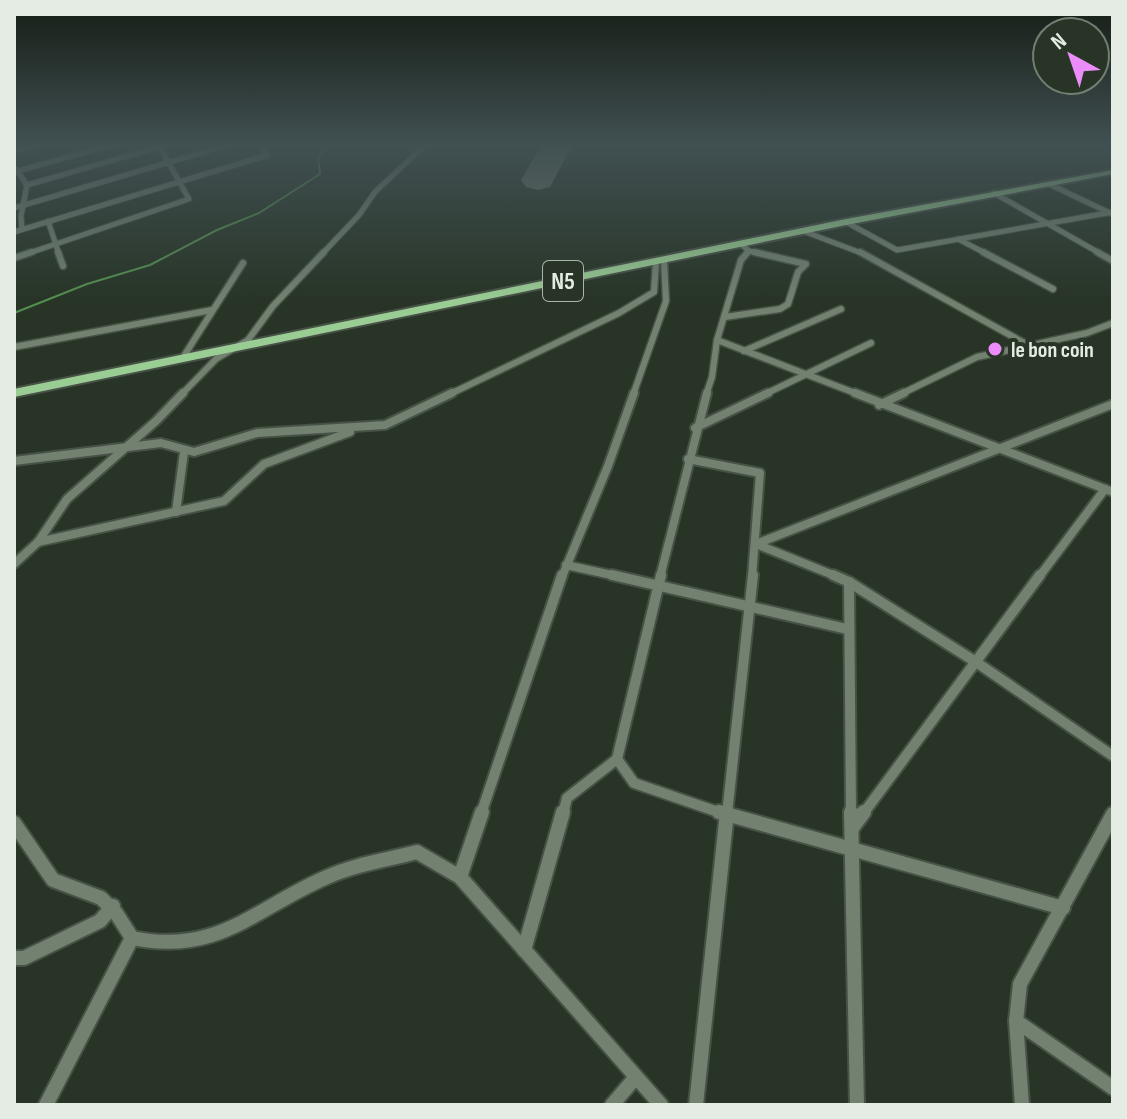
<svg xmlns="http://www.w3.org/2000/svg" width="1127" height="1119" viewBox="0 0 1127 1119" font-family="'Sofia Sans Condensed',sans-serif">
	<style>
		.lines { fill: none; stroke-linecap: round; stroke-linejoin: round }
		.stream { stroke: #548e4f; stroke-width: 2 }
		.runway { fill: #6a7468; fill-rule: evenodd }
		.street-far4-casing { stroke: #475146; stroke-width: 7 }
		.street-far3-casing { stroke: #475146; stroke-width: 9 }
		.street-far2-casing { stroke: #475146; stroke-width: 12 }
		.street-far1-casing { stroke: #475146; stroke-width: 14 }
		.street-casing { stroke: #475146; stroke-width: 18 }
		.highway-casing { stroke: #475146; stroke-width: 4 }
		.street-far4 { stroke: #728170; stroke-width: 5 }
		.street-far3 { stroke: #728170; stroke-width: 6 }
		.street-far2 { stroke: #728170; stroke-width: 8 }
		.street-far1 { stroke: #728170; stroke-width: 10 }
		.street { stroke: #728170; stroke-width: 14 }
		.highway { fill: #9acd94; fill-rule: evenodd }
		.poi-dot { fill: #ec8cfa; stroke: #273426; stroke-width: 3 }
		.labels { text-anchor: middle; stroke-width: 8; stroke-linejoin: round; paint-order: stroke }
		.far-poi-label { font-size: 22px; font-weight: bold; fill: #e4ece3; stroke: #273426; text-anchor: start }
		.shield { fill: #273426; stroke: #abb5aa; stroke-width: 2 }
		.shield-label { font-size: 24px; font-weight: bold; fill: #e4ece3 }
	</style>
	<rect width="100%" height="100%" fill="#273426"/>
	<g class="lines">
		<path class="stream" d="M 14,313 L 87,284 L 150,265 L 217,230 L 259,213 L 320,174 L 318,157 L 330,144"/>
		<path class="runway" d="M 542,144 L 573,144 L 550,187 L 538,190 L 526,187 L 521,180 Z"/>
		<g class="street-far4-casing">
			<g id="street-far4">
				<path d="M 14,150 L 38,144"/>
				<path d="M 16,169 L 27,185 L 21,216 L 22,229"/>
				<path d="M 18,171 L 114,144"/>
				<path d="M 1049,184 L 1110,213"/>
				<path d="M 27,185 L 169,144"/>
				<path d="M 994,193 L 1101,254"/>
				<path d="M 14,208 L 231,144"/>
				<path d="M 48,221 L 59,254"/>
				<path d="M 846,222 L 897,250 L 1113,212"/>
				<path d="M 803,231 L 864,254"/>
				<path d="M 14,232 L 268,155 L 259,144"/>
				<path d="M 958,239 L 987,254"/>
				<path d="M 741,244 L 749,251 L 746,254"/>
				<path d="M 749,251 L 763,254"/>
				<path d="M 26,254 L 189,199 L 158,144"/>
				<path d="M 322,254 L 359,215 L 375,192 L 426,144"/>
			</g>
		</g>
		<g class="street-far3-casing">
			<g id="street-far3">
				<path d="M 58,252 L 63,266"/>
				<path d="M 860,252 L 1028,345"/>
				<path d="M 983,252 L 1053,289"/>
				<path d="M 1097,252 L 1113,261"/>
				<path d="M 14,258 L 32,252"/>
				<path d="M 725,317 L 780,309 L 788,304 L 798,272 L 806,264 L 754,252"/>
				<path d="M 717,340 L 860,395"/>
				<path d="M 14,347 L 212,310"/>
				<path d="M 744,351 L 841,309"/>
				<path d="M 182,359 L 243,263"/>
				<path d="M 181,395 L 216,359 L 248,340 L 273,306 L 324,252"/>
				<path d="M 448,395 L 619,313 L 654,292 L 656,262"/>
				<path d="M 633,395 L 666,301 L 664,260"/>
				<path d="M 706,395 L 712,377 L 717,340 L 741,260 L 748,252"/>
				<path d="M 763,395 L 871,343"/>
				<path d="M 899,395 L 977,357 L 1087,333 L 1113,323"/>
			</g>
		</g>
		<g class="street-far2-casing">
			<g id="street-far2">
				<path d="M 855,393 L 1113,492"/>
				<path d="M 879,405 L 904,393"/>
				<path d="M 695,428 L 768,393"/>
				<path d="M 688,459 L 760,473 L 752,577"/>
				<path d="M 14,461 L 161,443 L 194,452 L 257,433 L 385,425 L 452,393"/>
				<path d="M 176,512 L 184,452"/>
				<path d="M 38,542 L 224,501 L 264,464 L 350,432"/>
				<path d="M 756,544 L 838,577"/>
				<path d="M 756,544 L 1113,404"/>
				<path d="M 14,564 L 38,542 L 67,499 L 156,421 L 183,393"/>
				<path d="M 566,565 L 621,577"/>
				<path d="M 562,577 L 608,466 L 634,393"/>
				<path d="M 660,577 L 707,393"/>
				<path d="M 1039,577 L 1105,489"/>
			</g>
		</g>
		<g class="street-far1-casing">
			<g id="street-far1">
				<path d="M 612,575 L 847,629"/>
				<path d="M 833,575 L 849,582 L 976,662 L 1113,756"/>
				<path d="M 849,582 L 851,814"/>
				<path d="M 617,759 L 634,783 L 724,814"/>
				<path d="M 481,814 L 562,575"/>
				<path d="M 563,814 L 567,798 L 617,759 L 661,575"/>
				<path d="M 727,814 L 753,575"/>
				<path d="M 863,814 L 1040,575"/>
			</g>
		</g>
		<g class="street-casing">
			<g id="street">
				<path d="M 719,812 L 1063,908"/>
				<path d="M 851,812 L 857,1105"/>
				<path d="M 14,823 L 53,880 L 101,898 L 116,913 L 132,938 L 46,1105"/>
				<path d="M 852,828 L 864,812"/>
				<path d="M 460,877 L 482,812"/>
				<path d="M 132,938 C 218,956 255,908 327,877 C 356,864 387,860 417,852 L 460,877 L 661,1105"/>
				<path d="M 524,950 L 563,812"/>
				<path d="M 14,958 L 24,958 L 100,921 L 113,906"/>
				<path d="M 1016,1021 L 1113,1088"/>
				<path d="M 612,1105 L 635,1078"/>
				<path d="M 696,1105 L 727,812"/>
				<path d="M 1022,1105 L 1016,1021 L 1020,984 L 1113,814"/>
			</g>
		</g>
		<g class="highway-casing">
			<path id="highway" d="M 1113,170 L 1113,174 L 846,225 L 14,397 L 14,389 L 846,219 Z"/>
		</g>
		<use href="#street-far4" class="street-far4"/>
		<use href="#street-far3" class="street-far3"/>
		<use href="#street-far2" class="street-far2"/>
		<use href="#street-far1" class="street-far1"/>
		<use href="#street" class="street"/>
		<use href="#highway" class="highway"/>
	</g>
	<linearGradient id="sky" x2="0" y2="1"><stop stop-color="#151d15"/><stop offset="0.48" stop-color="#415052"/><stop offset="1" stop-color="#415052" stop-opacity="0"/></linearGradient>
	<rect width="1127" height="301" fill="url(#sky)"/>
	<circle class="poi-dot" cx="995" cy="349" r="8"/>
	<g class="labels">
		<g class="far-poi-label">
			<text x="1011" y="357">le bon coin</text>
		</g>
		<rect class="shield" x="543" y="261" width="40" height="40" rx="6"/>
		<g class="shield-label">
			<text x="563" y="289">N5</text>
		</g>
	</g>
	<rect width="1127" height="1119" fill="none" stroke="#e4ece3" stroke-width="32"/>
	<g transform="translate(1071 56) rotate(320)"><circle r="38" fill="#273426" stroke="#737e72" stroke-width="2"/>
	<path d="M0-6L14 30L0 20L-14 30Z" fill="#ec8cfa"/>
	<text y="-12" font-size="22" font-weight="bold" text-anchor="middle" fill="#e4ece3">N</text>
	</g>
</svg>
